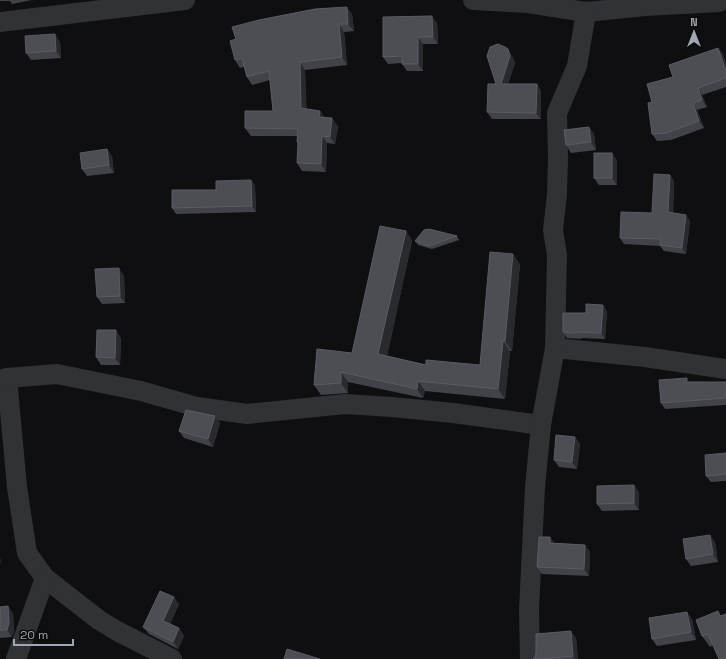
<svg xmlns="http://www.w3.org/2000/svg" width="726" height="659" viewBox="0 0 726 659" font-family="'Space Grotesk',sans-serif">
	<style>
		.lines { fill: none; stroke-linecap: round; stroke-linejoin: round }
		.minor { stroke: #303236; stroke-width: 20 }
		.wall { fill: #424349 }
		.shaded-wall { fill: #292a2e }
		.building { fill: #4c4e54; stroke: #595c63 }
	</style>
	<rect width="100%" height="100%" fill="#0f0f11"/>
	<g class="lines">
		<g class="minor">
			<path d="M 473,0 L 528,3 L 586,12 L 645,6 L 719,2 L 719,0"/>
			<path d="M 0,22 L 185,0"/>
			<path d="M 555,348 L 645,357 L 726,369"/>
			<path d="M 7,378 L 17,487 L 27,553 L 45,578 L 99,620 L 117,631 L 172,659"/>
			<path d="M 0,380 L 7,378 L 57,374 L 141,391 L 197,407 L 247,414 L 345,404 L 392,407 L 453,413 L 541,425"/>
			<path d="M 16,659 L 45,578"/>
			<path d="M 530,659 L 529,610 L 535,487 L 541,425 L 555,348 L 557,255 L 553,230 L 557,194 L 558,158 L 557,113 L 577,66 L 586,12"/>
		</g>
	</g>
	<g class="wall">
		<path d="M 0,0 L 32,0 L 12,4 L 10,1 L 0,1 Z"/>
		<path d="M 352,14 L 354,31 L 344,32 L 347,65 L 305,70 L 306,109 L 320,111 L 325,118 L 338,126 L 335,144 L 327,143 L 326,172 L 302,171 L 297,163 L 298,144 L 297,142 L 297,136 L 251,136 L 245,128 L 273,111 L 270,80 L 252,85 L 247,77 L 244,67 L 240,68 L 235,60 Z"/>
		<path d="M 437,23 L 438,44 L 423,44 L 423,71 L 407,71 L 402,64 L 402,63 L 388,64 L 383,57 Z"/>
		<path d="M 60,42 L 61,58 L 31,60 L 26,53 Z"/>
		<path d="M 718,48 L 723,54 L 726,64 L 726,87 L 702,95 L 707,107 L 697,110 L 704,128 L 671,140 L 657,141 L 652,134 L 673,77 Z"/>
		<path d="M 512,56 L 515,63 L 508,84 L 537,84 L 541,91 L 541,119 L 492,119 L 487,112 L 496,84 Z"/>
		<path d="M 589,127 L 594,134 L 596,150 L 571,153 L 566,145 Z"/>
		<path d="M 107,149 L 112,157 L 114,173 L 87,176 L 82,169 Z"/>
		<path d="M 612,153 L 617,161 L 617,185 L 599,185 L 594,178 Z"/>
		<path d="M 251,180 L 255,186 L 256,212 L 176,214 L 172,208 L 216,190 Z"/>
		<path d="M 674,181 L 673,213 L 690,221 L 686,254 L 664,251 L 660,246 L 624,244 L 620,238 L 652,213 Z"/>
		<path d="M 406,231 L 412,241 L 387,356 L 426,365 L 480,365 L 520,264 L 512,351 L 510,351 L 505,399 L 425,391 L 423,398 L 348,382 L 348,393 L 321,395 L 314,385 L 352,353 Z"/>
		<path d="M 457,236 L 459,240 L 432,249 L 418,245 L 415,241 Z"/>
		<path d="M 124,276 L 125,303 L 102,304 L 97,297 Z"/>
		<path d="M 607,311 L 605,339 L 581,338 L 581,339 L 567,338 L 563,332 L 586,313 Z"/>
		<path d="M 121,338 L 120,365 L 101,365 L 96,357 Z"/>
		<path d="M 689,382 L 726,382 L 726,405 L 665,409 L 661,403 Z"/>
		<path d="M 215,416 L 220,423 L 213,447 L 184,438 L 179,431 Z"/>
		<path d="M 575,437 L 580,444 L 577,469 L 559,467 L 554,460 Z"/>
		<path d="M 726,453 L 726,481 L 711,482 L 706,476 Z"/>
		<path d="M 634,485 L 639,493 L 639,510 L 602,511 L 597,504 Z"/>
		<path d="M 550,537 L 554,543 L 585,545 L 590,552 L 589,576 L 542,574 L 537,567 Z"/>
		<path d="M 715,542 L 718,562 L 691,566 L 686,559 Z"/>
		<path d="M 179,604 L 170,624 L 179,628 L 184,636 L 178,649 L 149,634 L 143,627 Z"/>
		<path d="M 8,606 L 13,614 L 14,631 L 12,637 L 0,638 L 0,607 Z"/>
		<path d="M 718,611 L 713,645 L 710,647 L 702,636 Z"/>
		<path d="M 692,619 L 696,640 L 657,646 L 652,639 Z"/>
		<path d="M 576,638 L 578,659 L 533,659 Z"/>
	</g>
	<g class="shaded-wall">
		<path d="M 347,7 L 352,14 L 354,31 L 348,24 Z"/>
		<path d="M 432,16 L 437,23 L 438,44 L 433,37 Z"/>
		<path d="M 339,24 L 344,32 L 347,65 L 342,57 Z"/>
		<path d="M 55,34 L 60,42 L 61,58 L 56,51 Z"/>
		<path d="M 418,37 L 423,44 L 423,71 L 418,64 Z"/>
		<path d="M 718,48 L 723,54 L 726,64 L 726,71 Z"/>
		<path d="M 508,49 L 512,56 L 515,63 L 506,90 L 501,84 Z"/>
		<path d="M 300,62 L 305,70 L 307,116 L 301,108 Z"/>
		<path d="M 537,84 L 541,91 L 541,119 L 536,113 Z"/>
		<path d="M 698,88 L 702,95 L 707,107 L 702,100 Z"/>
		<path d="M 693,103 L 697,110 L 704,128 L 699,121 Z"/>
		<path d="M 320,111 L 325,118 L 319,117 Z"/>
		<path d="M 332,118 L 338,126 L 335,144 L 330,137 Z"/>
		<path d="M 589,127 L 594,134 L 596,150 L 591,142 Z"/>
		<path d="M 322,136 L 327,143 L 326,172 L 321,164 Z"/>
		<path d="M 107,149 L 112,157 L 114,173 L 109,165 Z"/>
		<path d="M 612,153 L 617,161 L 617,185 L 612,178 Z"/>
		<path d="M 670,175 L 674,181 L 673,219 L 668,212 Z"/>
		<path d="M 251,180 L 255,186 L 256,212 L 252,206 Z"/>
		<path d="M 686,215 L 690,221 L 686,254 L 682,248 Z"/>
		<path d="M 406,231 L 412,241 L 385,364 L 378,354 Z"/>
		<path d="M 513,254 L 520,264 L 512,351 L 505,341 Z"/>
		<path d="M 119,268 L 124,276 L 125,303 L 120,296 Z"/>
		<path d="M 603,305 L 607,311 L 605,339 L 601,333 Z"/>
		<path d="M 116,330 L 121,338 L 120,365 L 115,358 Z"/>
		<path d="M 503,341 L 510,351 L 505,399 L 498,389 Z"/>
		<path d="M 341,372 L 348,382 L 348,393 L 341,383 Z"/>
		<path d="M 418,381 L 425,391 L 423,398 L 417,389 Z"/>
		<path d="M 215,416 L 220,423 L 213,447 L 208,439 Z"/>
		<path d="M 575,437 L 580,444 L 577,469 L 572,462 Z"/>
		<path d="M 634,485 L 639,493 L 639,510 L 634,503 Z"/>
		<path d="M 710,535 L 715,542 L 718,562 L 713,554 Z"/>
		<path d="M 550,537 L 555,545 L 550,543 Z"/>
		<path d="M 585,545 L 590,552 L 589,576 L 584,569 Z"/>
		<path d="M 0,557 L 2,565 L 0,561 Z"/>
		<path d="M 174,597 L 179,604 L 168,628 L 163,621 Z"/>
		<path d="M 8,606 L 13,614 L 14,631 L 12,637 L 7,630 Z"/>
		<path d="M 687,612 L 692,619 L 696,640 L 691,632 Z"/>
		<path d="M 179,628 L 184,636 L 178,649 L 173,642 Z"/>
		<path d="M 571,631 L 576,638 L 578,659 L 575,659 L 573,656 Z"/>
	</g>
	<g class="building">
		<path d="M 347,7 L 348,24 L 339,24 L 342,57 L 300,62 L 301,108 L 320,111 L 319,117 L 332,118 L 330,137 L 322,136 L 321,164 L 297,163 L 298,142 L 297,142 L 298,129 L 245,128 L 245,111 L 273,111 L 269,71 L 247,77 L 242,58 L 235,60 L 230,41 L 236,39 L 232,27 L 259,20 L 315,9 Z"/>
		<path d="M 432,16 L 433,37 L 418,37 L 418,64 L 402,64 L 402,56 L 383,57 L 383,17 Z"/>
		<path d="M 55,34 L 56,51 L 26,53 L 25,36 Z"/>
		<path d="M 498,44 L 505,47 L 508,49 L 510,56 L 501,84 L 537,84 L 536,113 L 487,112 L 488,84 L 496,84 L 487,56 L 490,47 Z"/>
		<path d="M 718,48 L 726,71 L 726,78 L 698,88 L 702,100 L 693,103 L 699,121 L 666,133 L 652,134 L 648,103 L 652,102 L 647,84 L 673,77 L 669,65 Z"/>
		<path d="M 589,127 L 591,142 L 566,145 L 564,130 Z"/>
		<path d="M 107,149 L 109,165 L 82,169 L 80,153 Z"/>
		<rect x="594" y="153" width="18" height="25"/>
		<path d="M 654,174 L 670,175 L 668,212 L 686,215 L 682,248 L 660,245 L 661,239 L 620,238 L 621,212 L 652,213 Z"/>
		<path d="M 251,180 L 252,206 L 172,208 L 172,190 L 216,190 L 216,181 Z"/>
		<path d="M 380,226 L 406,231 L 378,354 L 426,365 L 426,360 L 480,365 L 490,252 L 513,254 L 505,341 L 503,341 L 498,389 L 418,381 L 417,389 L 341,372 L 341,383 L 314,385 L 317,349 L 352,353 Z"/>
		<path d="M 429,229 L 457,236 L 429,246 L 415,241 L 424,230 Z"/>
		<path d="M 119,268 L 120,296 L 97,297 L 95,269 Z"/>
		<path d="M 586,304 L 603,305 L 601,333 L 577,332 L 577,333 L 563,332 L 563,313 L 586,313 Z"/>
		<path d="M 97,330 L 116,330 L 115,358 L 96,357 Z"/>
		<path d="M 687,378 L 687,382 L 726,382 L 726,398 L 661,403 L 659,380 Z"/>
		<path d="M 186,410 L 215,416 L 208,439 L 179,431 Z"/>
		<path d="M 556,435 L 575,437 L 572,462 L 554,460 Z"/>
		<path d="M 726,453 L 726,474 L 706,476 L 705,455 Z"/>
		<path d="M 634,485 L 634,503 L 597,504 L 597,486 Z"/>
		<path d="M 710,535 L 713,554 L 686,559 L 683,539 Z"/>
		<path d="M 539,537 L 550,537 L 550,543 L 585,545 L 584,569 L 537,567 Z"/>
		<path d="M 160,591 L 174,597 L 163,621 L 179,628 L 173,642 L 143,627 Z"/>
		<path d="M 8,606 L 9,623 L 7,630 L 0,630 L 0,607 Z"/>
		<path d="M 718,611 L 720,616 L 726,614 L 726,659 L 719,659 L 708,634 L 702,636 L 696,620 Z"/>
		<path d="M 687,612 L 691,632 L 652,639 L 649,618 Z"/>
		<path d="M 571,631 L 573,656 L 542,659 L 533,659 L 535,657 L 536,652 L 536,634 Z"/>
		<path d="M 287,649 L 320,659 L 284,659 Z"/>
	</g>
	<g transform="translate(694 32)" stroke="#0b0b0c" stroke-width="3" paint-order="stroke">
	<path d="M0-3L7 15L0 10L-7 15Z" fill="#a0a6b2"/>
	<text y="-6" font-size="11" font-weight="bold" text-anchor="middle" fill="#a0a6b2">N</text>
	</g>
	<path d="M14 639v6h59v-6" fill="none" stroke="#a0a6b2" stroke-width="2"/>
	<text x="20" y="639" font-size="12" fill="#a0a6b2" stroke="#0b0b0c" stroke-width="3" paint-order="stroke">20 m</text>
</svg>
